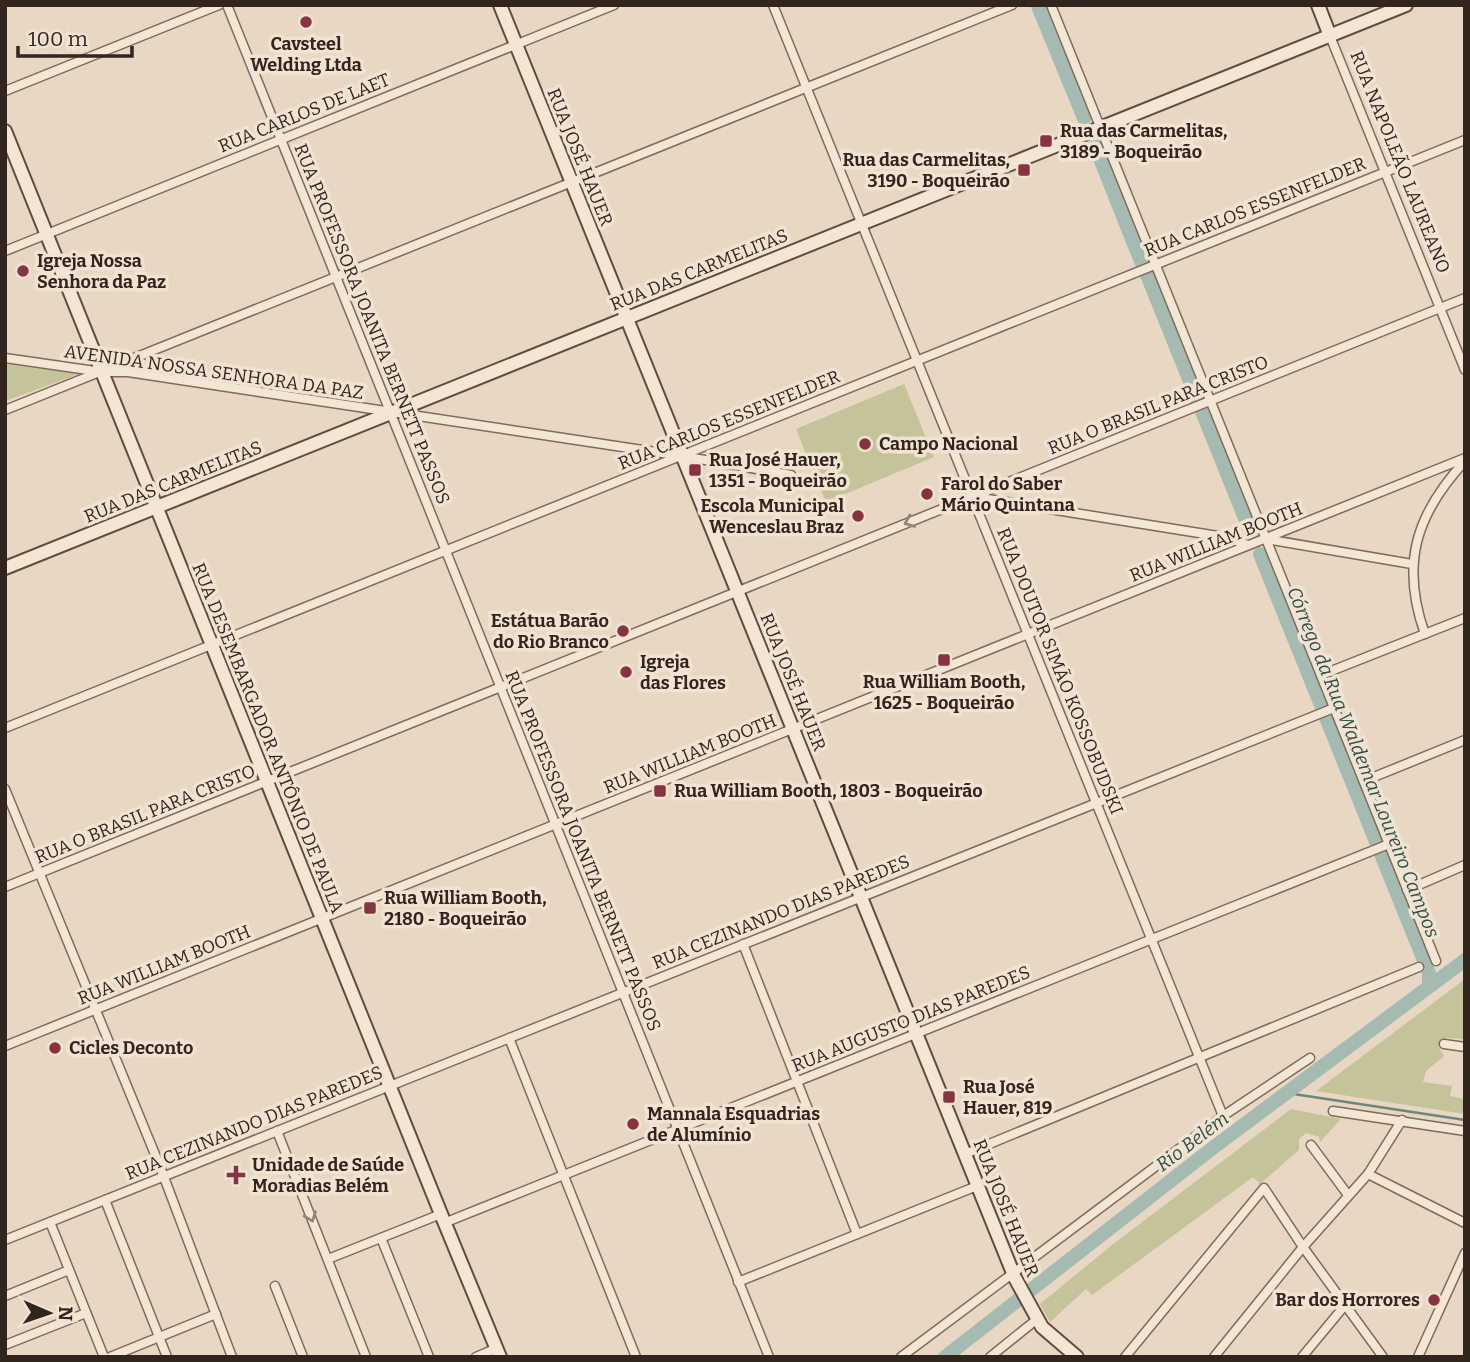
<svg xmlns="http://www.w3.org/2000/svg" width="1470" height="1362" viewBox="0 0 1470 1362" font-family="Bitter,serif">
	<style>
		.green { fill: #c4c399 }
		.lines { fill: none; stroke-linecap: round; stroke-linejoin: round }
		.stream { stroke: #6d877d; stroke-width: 2.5 }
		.river { stroke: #a5bbb1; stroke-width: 14 }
		.street-casing { stroke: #7f6a5c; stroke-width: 11 }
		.secondary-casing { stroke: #614c40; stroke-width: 16 }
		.street { stroke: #f3e6d5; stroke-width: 8 }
		.secondary { stroke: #f3e6d5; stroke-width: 12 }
		.oneway { stroke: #92867a }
		.poi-dot { fill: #863441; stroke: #f0e3d2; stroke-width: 2.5 }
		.labels { text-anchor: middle; stroke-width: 7; stroke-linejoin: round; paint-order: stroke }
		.poi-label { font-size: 18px; font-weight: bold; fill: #31251e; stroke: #f0e3d2; text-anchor: start }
		.street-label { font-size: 18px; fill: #31251e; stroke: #f0e3d2 }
		.water-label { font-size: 19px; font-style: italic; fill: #304f48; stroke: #f0e3d2 }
	</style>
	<rect width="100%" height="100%" fill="#e7d7c3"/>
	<g class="green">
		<path d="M 5,364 L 79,374 L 5,401 Z"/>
		<path d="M 904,384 L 934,457 L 826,502 L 796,429 Z"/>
		<path d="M 1465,979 L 1465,1039 L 1446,1038 L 1438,1046 L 1444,1056 L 1426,1071 L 1423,1082 L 1452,1086 L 1450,1096 L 1465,1099 L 1465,1114 L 1316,1091 Z"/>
		<path d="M 1291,1109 L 1341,1119 L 1320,1142 L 1319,1137 L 1306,1133 L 1299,1139 L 1299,1150 L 1260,1184 L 1253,1177 L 1092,1295 L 1086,1289 L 1050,1322 L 1040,1304 L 1112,1245 Z"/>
	</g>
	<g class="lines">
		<path class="stream" d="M 1287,1093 L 1465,1120"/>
		<g class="river">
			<path d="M 1038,6 L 1084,118"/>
			<path d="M 1095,146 L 1142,264"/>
			<path d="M 1147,275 L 1251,533"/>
			<path d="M 1260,554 L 1429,973 L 1429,986"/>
			<path d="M 945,1357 L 1214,1147 L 1465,960"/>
		</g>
		<g class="street-casing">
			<g id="street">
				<path d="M 227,5 L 769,1357"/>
				<path d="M 773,5 L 1223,1116"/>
				<path d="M 1051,5 L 1436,961"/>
				<path d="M 1330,36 L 1465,370"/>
				<path d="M 5,91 L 219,5"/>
				<path d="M 5,251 L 614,5"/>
				<path d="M 5,358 L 102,372 L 128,372 L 682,456 L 791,475"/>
				<path d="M 5,410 L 1012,5"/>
				<path d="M 975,497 L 1224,537 L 1248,545"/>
				<path d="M 1266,539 L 1412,564"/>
				<path d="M 1425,634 C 1400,564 1416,514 1465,461"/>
				<path d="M 1321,675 L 1465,618"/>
				<path d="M 5,728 L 1465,140"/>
				<path d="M 1364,781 L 1465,740"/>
				<path d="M 5,789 L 159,1164 L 232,1357"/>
				<path d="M 5,887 L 1465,298"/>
				<path d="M 1407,890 L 1465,865"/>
				<path d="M 743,944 L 857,1234"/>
				<path d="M 509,1038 L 636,1357"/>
				<path d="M 1444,1044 L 1465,1047"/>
				<path d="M 5,1046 L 1465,458"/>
				<path d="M 1333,1111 L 1465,1131"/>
				<path d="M 277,1131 L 366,1357"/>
				<path d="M 1311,1145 L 1348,1195"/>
				<path d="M 965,1154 L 1419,967"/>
				<path d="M 1368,1174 L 1465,1223"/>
				<path d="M 105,1200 L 167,1357"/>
				<path d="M 50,1222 L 104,1357"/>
				<path d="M 444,1223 L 1389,844"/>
				<path d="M 381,1238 L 429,1357"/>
				<path d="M 5,1240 L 1334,708"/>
				<path d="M 328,1259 L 441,1214"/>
				<path d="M 738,1282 L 977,1186"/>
				<path d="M 275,1286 L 303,1357"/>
				<path d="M 5,1296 L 69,1270"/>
				<path d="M 5,1345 L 86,1313"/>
				<path d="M 110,1357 L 216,1314"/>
				<path d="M 476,1357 L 497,1348"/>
				<path d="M 901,1357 L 1223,1116 L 1310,1058"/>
				<path d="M 990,1357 L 1036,1320"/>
				<path d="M 1125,1357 L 1264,1188 L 1303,1247 L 1383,1357"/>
				<path d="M 1214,1357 L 1303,1247 L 1368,1174 L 1402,1120"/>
				<path d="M 1302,1357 L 1346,1304"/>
				<path d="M 1418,1357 L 1465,1253"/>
			</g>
		</g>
		<g class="secondary-casing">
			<g id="secondary">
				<path d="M 500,5 L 1015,1278 L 1042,1327 L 1077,1357"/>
				<path d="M 1318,5 L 1330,36"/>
				<path d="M 5,131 L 441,1214 L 500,1357"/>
				<path d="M 5,568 L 1406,5"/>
			</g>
		</g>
		<use href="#street" class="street"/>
		<use href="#secondary" class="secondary"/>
	</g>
	<defs><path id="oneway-chevron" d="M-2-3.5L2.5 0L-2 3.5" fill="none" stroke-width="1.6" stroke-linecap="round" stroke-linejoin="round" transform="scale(1.75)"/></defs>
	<g class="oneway">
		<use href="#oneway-chevron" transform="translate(909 522) rotate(158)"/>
		<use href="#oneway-chevron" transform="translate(311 1217) rotate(69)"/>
	</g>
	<g class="poi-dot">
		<circle cx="306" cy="22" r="7"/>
		<rect x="1039" y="134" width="14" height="14" rx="3.5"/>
		<rect x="1017" y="163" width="14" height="14" rx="3.5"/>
		<circle cx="23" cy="271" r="7"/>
		<circle cx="865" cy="444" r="7"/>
		<rect x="688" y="463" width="14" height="14" rx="3.5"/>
		<circle cx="927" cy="494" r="7"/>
		<circle cx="858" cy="516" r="7"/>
		<circle cx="623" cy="631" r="7"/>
		<rect x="937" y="653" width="14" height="14" rx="3.5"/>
		<circle cx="626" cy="672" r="7"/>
		<rect x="653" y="784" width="14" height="14" rx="3.5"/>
		<rect x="363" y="901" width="14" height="14" rx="3.5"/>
		<circle cx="55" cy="1048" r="7"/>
		<rect x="942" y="1090" width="14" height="14" rx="3.5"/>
		<circle cx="633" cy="1124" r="7"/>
		<path d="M232.5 1164.5h7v7h7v7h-7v7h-7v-7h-7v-7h7z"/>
		<circle cx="1434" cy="1300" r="7"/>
	</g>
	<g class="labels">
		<g class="poi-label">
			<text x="306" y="50" text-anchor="middle">Cavsteel<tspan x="306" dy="21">Welding Ltda</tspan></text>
			<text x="1060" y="137">Rua das Carmelitas,<tspan x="1060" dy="21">3189 - Boqueirão</tspan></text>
			<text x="1010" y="166" text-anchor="end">Rua das Carmelitas,<tspan x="1010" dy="21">3190 - Boqueirão</tspan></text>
			<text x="37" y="267">Igreja Nossa<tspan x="37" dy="21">Senhora da Paz</tspan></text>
			<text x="879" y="450">Campo Nacional</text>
			<text x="709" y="466">Rua José Hauer,<tspan x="709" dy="21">1351 - Boqueirão</tspan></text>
			<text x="941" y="490">Farol do Saber<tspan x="941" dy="21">Mário Quintana</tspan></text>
			<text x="844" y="512" text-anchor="end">Escola Municipal<tspan x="844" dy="21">Wenceslau Braz</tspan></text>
			<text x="609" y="627" text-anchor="end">Estátua Barão<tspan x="609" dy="21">do Rio Branco</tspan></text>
			<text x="640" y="668">Igreja<tspan x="640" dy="21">das Flores</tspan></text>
			<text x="944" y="688" text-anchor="middle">Rua William Booth,<tspan x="944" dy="21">1625 - Boqueirão</tspan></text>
			<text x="674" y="797">Rua William Booth, 1803 - Boqueirão</text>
			<text x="384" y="904">Rua William Booth,<tspan x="384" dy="21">2180 - Boqueirão</tspan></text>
			<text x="69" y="1054">Cicles Deconto</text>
			<text x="963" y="1093">Rua José<tspan x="963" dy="21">Hauer, 819</tspan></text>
			<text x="647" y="1120">Mannala Esquadrias<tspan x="647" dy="21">de Alumínio</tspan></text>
			<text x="252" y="1171">Unidade de Saúde<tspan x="252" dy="21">Moradias Belém</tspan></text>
			<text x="1420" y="1306" text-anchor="end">Bar dos Horrores</text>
		</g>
		<g class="street-label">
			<text transform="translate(304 113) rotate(-22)" y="6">RUA CARLOS DE LAET</text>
			<text transform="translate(580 157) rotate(68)" y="6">RUA JOSÉ HAUER</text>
			<text transform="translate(1400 162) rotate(68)" y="6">RUA NAPOLEÃO LAUREANO</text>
			<text transform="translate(1255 207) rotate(-22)" y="6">RUA CARLOS ESSENFELDER</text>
			<text transform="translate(699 270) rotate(-22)" y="6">RUA DAS CARMELITAS</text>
			<text transform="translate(372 324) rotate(68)" y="6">RUA PROFESSORA JOANITA BERNETT PASSOS</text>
			<text transform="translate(214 372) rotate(8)" y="6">AVENIDA NOSSA SENHORA DA PAZ</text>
			<text transform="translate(1158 405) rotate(-22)" y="6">RUA O BRASIL PARA CRISTO</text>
			<text transform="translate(729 420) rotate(-22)" y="6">RUA CARLOS ESSENFELDER</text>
			<text transform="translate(173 482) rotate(-22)" y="6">RUA DAS CARMELITAS</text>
			<text transform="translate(1216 542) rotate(-22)" y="6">RUA WILLIAM BOOTH</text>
			<text transform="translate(1060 671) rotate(68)" y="6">RUA DOUTOR SIMÃO KOSSOBUDSKI</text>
			<text transform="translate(793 682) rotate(68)" y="6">RUA JOSÉ HAUER</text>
			<text transform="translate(268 738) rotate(68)" y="6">RUA DESEMBARGADOR ANTÔNIO DE PAULA</text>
			<text transform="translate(690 754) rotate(-22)" y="6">RUA WILLIAM BOOTH</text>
			<text transform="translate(145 814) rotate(-22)" y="6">RUA O BRASIL PARA CRISTO</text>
			<text transform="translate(583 851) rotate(68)" y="6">RUA PROFESSORA JOANITA BERNETT PASSOS</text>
			<text transform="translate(781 912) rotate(-22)" y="6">RUA CEZINANDO DIAS PAREDES</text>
			<text transform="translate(164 965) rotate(-22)" y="6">RUA WILLIAM BOOTH</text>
			<text transform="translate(911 1019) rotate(-22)" y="6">RUA AUGUSTO DIAS PAREDES</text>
			<text transform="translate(254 1123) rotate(-22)" y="6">RUA CEZINANDO DIAS PAREDES</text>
			<text transform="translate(1006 1208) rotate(68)" y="6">RUA JOSÉ HAUER</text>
		</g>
		<g class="water-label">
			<text transform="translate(1364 762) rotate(68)" y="7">Córrego da Rua Waldemar Loureiro Campos</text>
			<text transform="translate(1192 1141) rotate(-37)" y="7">Rio Belém</text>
		</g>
	</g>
	<rect width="1470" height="1362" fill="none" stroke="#31251e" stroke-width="14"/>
	<g transform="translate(49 1313) rotate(92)" stroke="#f0e3d2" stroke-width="5" paint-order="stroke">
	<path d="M0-5L12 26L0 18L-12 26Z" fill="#31251e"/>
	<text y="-10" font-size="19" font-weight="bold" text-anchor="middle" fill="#31251e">N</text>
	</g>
	<path d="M18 46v10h114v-10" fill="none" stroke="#31251e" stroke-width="3.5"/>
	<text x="28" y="46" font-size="21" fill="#31251e" stroke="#f0e3d2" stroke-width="5" paint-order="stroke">100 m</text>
</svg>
